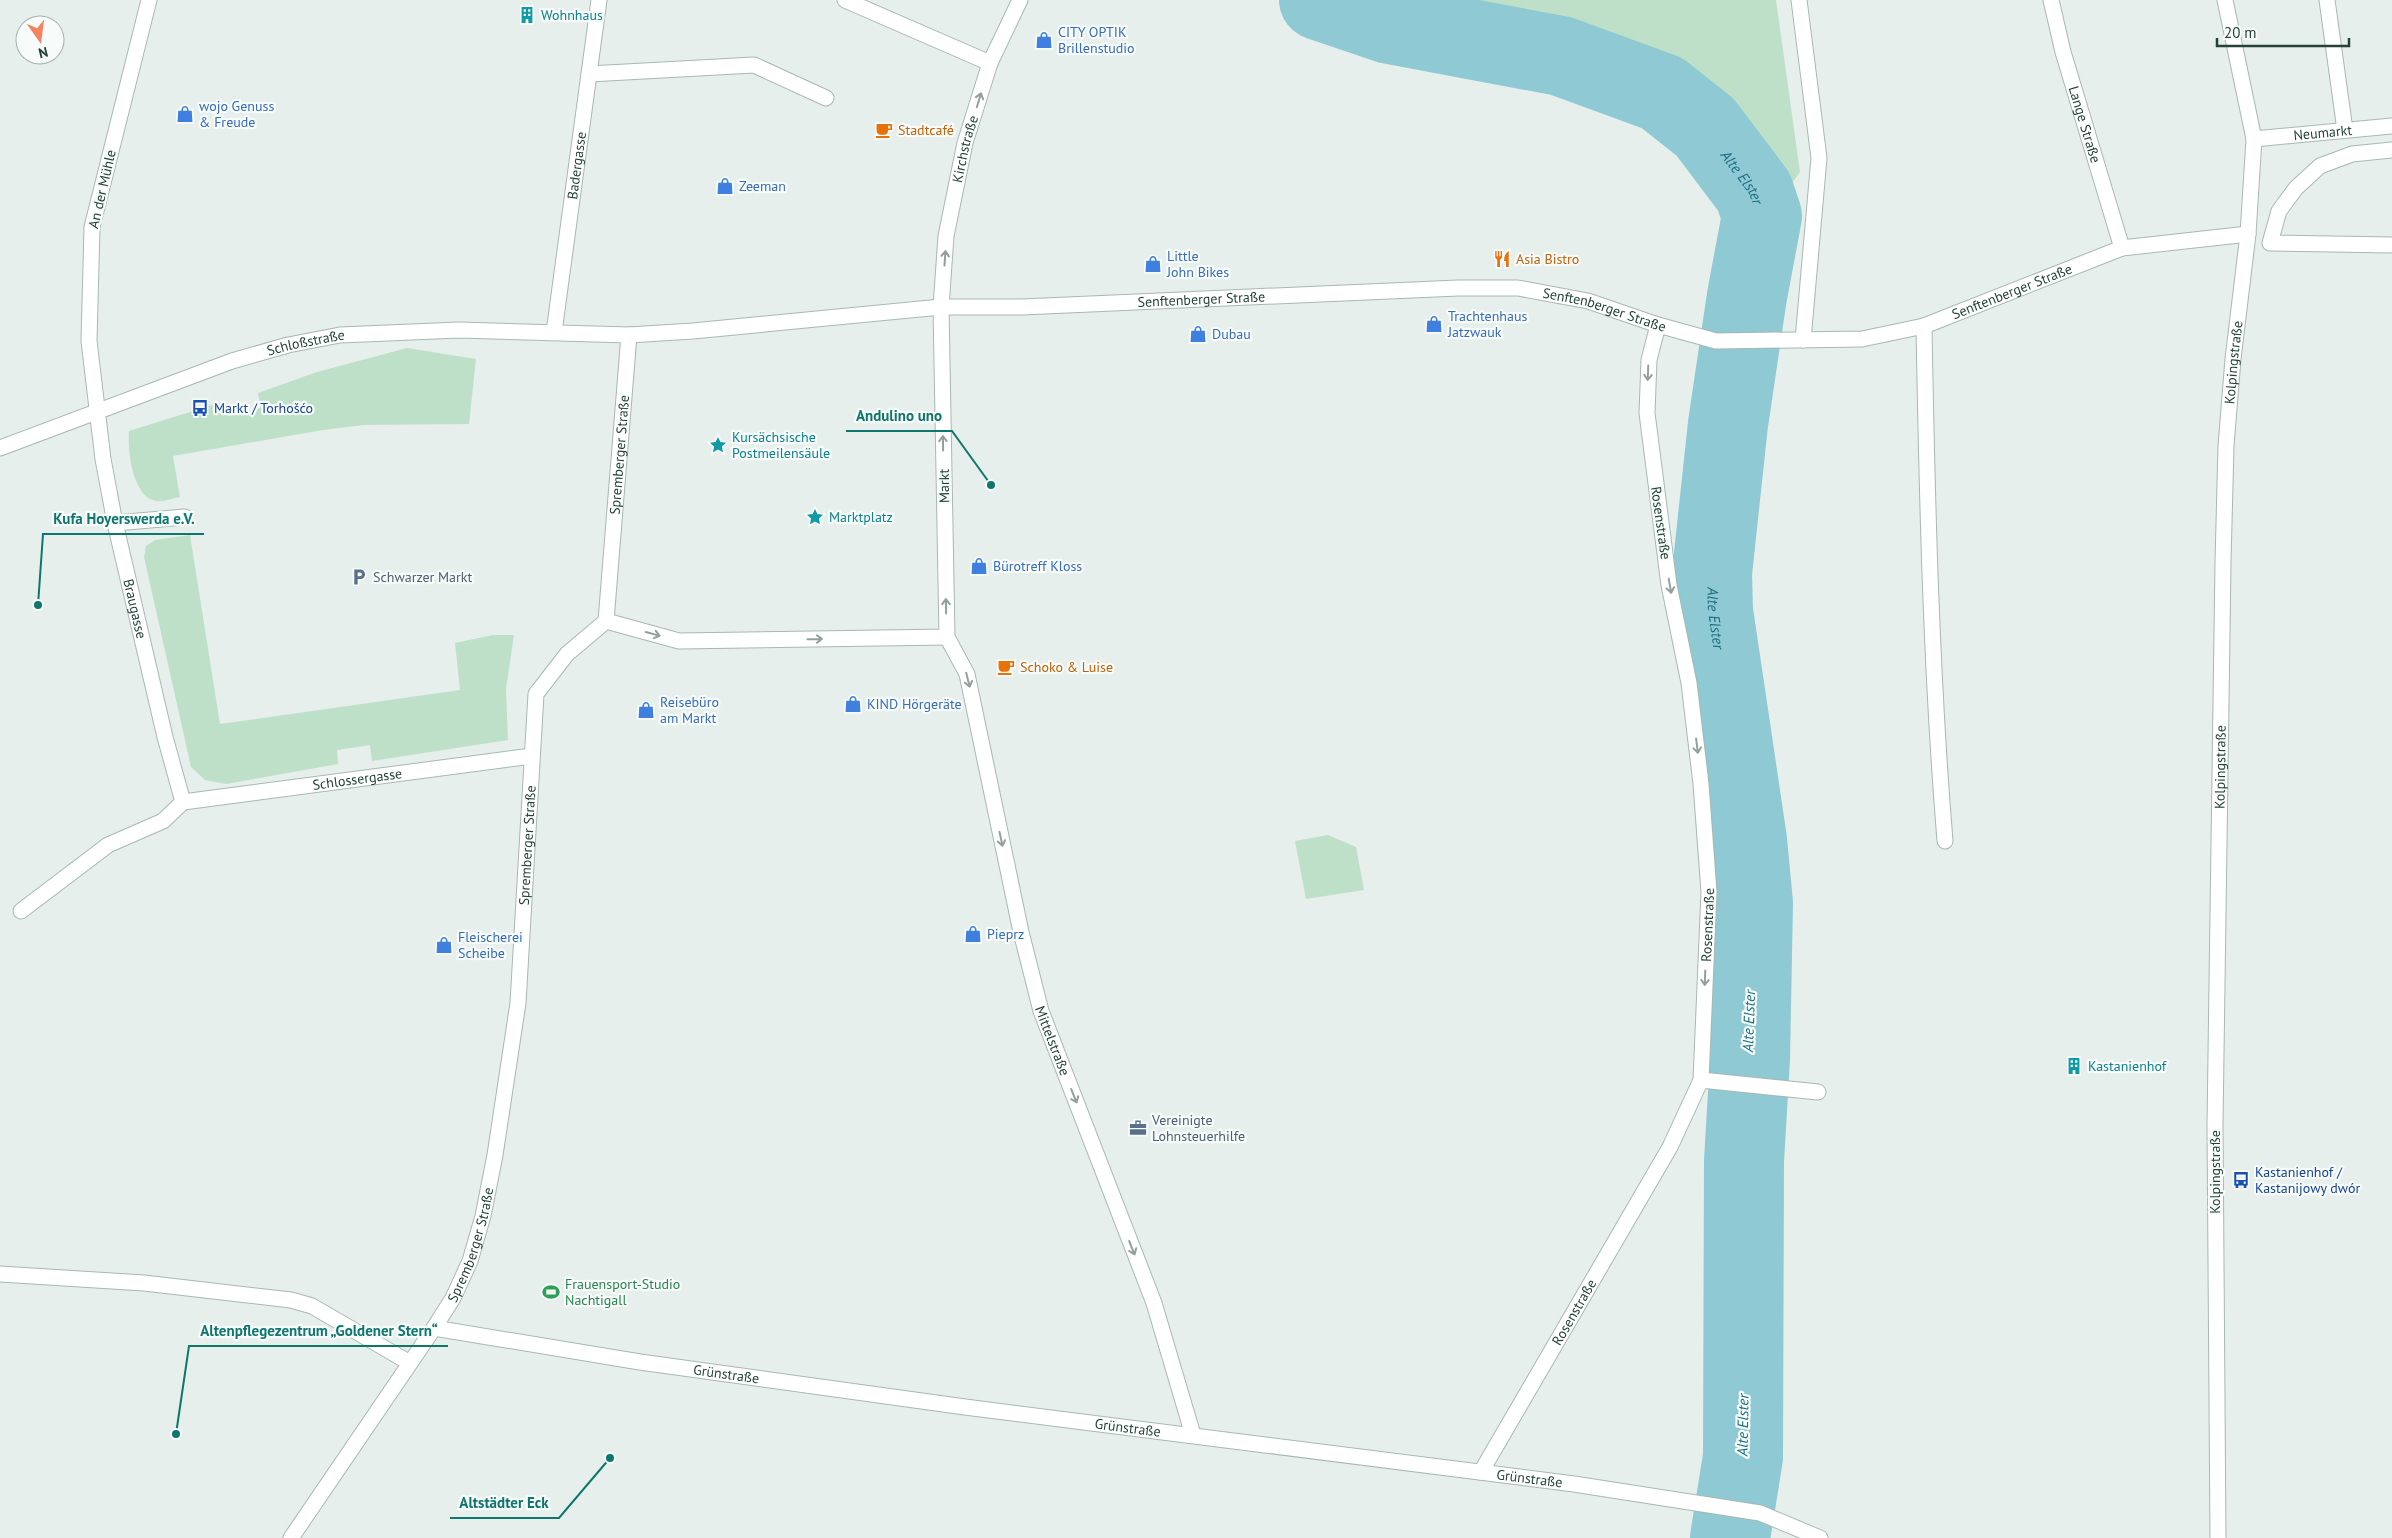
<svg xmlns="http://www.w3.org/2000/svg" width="2392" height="1538" viewBox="0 0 2392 1538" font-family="'PT Sans',sans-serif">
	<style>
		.green { fill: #bfe0c8 }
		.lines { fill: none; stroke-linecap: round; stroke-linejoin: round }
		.river { stroke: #8ec9d4; stroke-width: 80 }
		.lane-casing { stroke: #a8b8b2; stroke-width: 17 }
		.street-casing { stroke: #a8b8b2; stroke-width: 17 }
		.lane { stroke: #fff; stroke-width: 15 }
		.street { stroke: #fff; stroke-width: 15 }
		.oneway { stroke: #92a09c }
		.labels { text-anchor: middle; stroke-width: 4.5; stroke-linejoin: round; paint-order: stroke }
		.culture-label { font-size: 14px; fill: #0d838f; stroke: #f7fbf9; text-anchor: start }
		.shop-label { font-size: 14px; fill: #366cbe; stroke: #f7fbf9; text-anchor: start }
		.street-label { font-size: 14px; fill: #24423a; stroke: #f7fbf9 }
		.food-label { font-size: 14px; fill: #c56008; stroke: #f7fbf9; text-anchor: start }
		.transit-label { font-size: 14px; fill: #164399; stroke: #f7fbf9; text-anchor: start }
		.service-label { font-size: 14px; fill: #4e5e75; stroke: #f7fbf9; text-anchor: start }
		.leisure-label { font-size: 14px; fill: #27864d; stroke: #f7fbf9; text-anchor: start }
		.water-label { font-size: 15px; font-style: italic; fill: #1c6f80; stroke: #f7fbf9 }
		.leader { fill: none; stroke: #0f766e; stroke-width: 2 }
		.callout-dot { fill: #0f766e; stroke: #f7fbf9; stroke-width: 2 }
		.callout-label { font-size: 15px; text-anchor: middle; font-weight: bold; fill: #0f766e; stroke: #f7fbf9; stroke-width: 4.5; stroke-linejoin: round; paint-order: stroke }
	</style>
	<rect width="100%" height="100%" fill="#e6efeb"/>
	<g class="green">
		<path d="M 1377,0 L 1776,0 L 1800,172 L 1793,182 L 1762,191 L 1711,119 L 1669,77 L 1586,49 L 1464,21 L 1404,11 Z"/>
		<path d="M 407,348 L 476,359 L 469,424 L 363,425 L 323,430 L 173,456 L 180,497 C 173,498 164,502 157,501 C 133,499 127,450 129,431 L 225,401 L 229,416 L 261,408 L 258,393 L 317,372 Z"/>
		<path d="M 190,535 L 220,724 L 460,690 L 455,643 L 493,635 L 514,635 L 506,689 L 508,740 L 372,761 L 370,745 L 337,750 L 338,764 L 226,784 L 205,780 L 191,767 L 144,557 L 146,546 L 155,540 Z"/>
		<path d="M 1328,835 L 1356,847 L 1364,890 L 1306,899 L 1295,841 Z"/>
	</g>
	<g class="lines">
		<path class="river" id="s1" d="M 1319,0 L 1390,24 L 1561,56 L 1662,93 L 1705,127 L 1754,192 L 1762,216 L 1747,296 L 1728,424 L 1712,573 L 1713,611 L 1747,840 L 1753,903 L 1750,1059 L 1744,1161 L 1743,1457 L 1730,1538"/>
		<g class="lane-casing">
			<g id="lane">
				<path d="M 845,0 L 990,63"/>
				<path d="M 1799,0 L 1819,158 L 1803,340"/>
				<path d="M 2327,0 L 2345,130"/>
				<path d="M 589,74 L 754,65 L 826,98"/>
				<path d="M 1924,326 C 1927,498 1931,670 1945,841"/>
				<path d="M 115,523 L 185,517"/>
				<path d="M 21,911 L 108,845 L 163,821 L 183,802"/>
				<path d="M 1701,1080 L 1818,1092"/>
			</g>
		</g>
		<g class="street-casing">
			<g id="street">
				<path id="s2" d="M 149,0 L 92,227 L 89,341 L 103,459 L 115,523 L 165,737 L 183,802 L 532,756"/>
				<path id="s3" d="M 2051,0 L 2063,52 L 2122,248"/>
				<path id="s4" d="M 2254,139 L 2392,126"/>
				<path d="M 2392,150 L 2352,154 L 2320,166 L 2296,188 L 2279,211 L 2270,243 L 2392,245"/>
				<path id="s5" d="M 554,332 L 599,0"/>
				<path id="s6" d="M 0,448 L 232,361 L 288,345 L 340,335 L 459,330 L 629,335 L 693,331 L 941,307 L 1022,307 L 1458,288 L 1518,288 L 1588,301 L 1658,325 L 1716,341 L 1862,339 L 1924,326 L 2122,248 L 2248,234"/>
				<path id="s7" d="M 606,621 L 679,641 L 947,637 L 941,307 L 946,236 L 965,143 L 990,63 L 1020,0"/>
				<path id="s8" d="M 947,637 L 967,674 L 1021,932 L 1041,1011 L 1154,1303 L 1193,1435"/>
				<path d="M 0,1274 L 144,1283 L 291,1300 L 312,1306 L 410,1363"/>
				<path id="s9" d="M 434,1328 L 640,1362 L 965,1407 L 1574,1484 L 1760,1513 L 1820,1538"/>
				<path id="s10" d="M 1481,1472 L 1670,1147 L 1701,1080 L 1709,892 L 1701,784 L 1689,683 L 1669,585 L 1647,413 L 1649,360 L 1658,325"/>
				<path id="s11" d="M 291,1538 L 434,1328 L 453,1298 L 470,1261 L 483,1216 L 495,1155 L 518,1003 L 536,694 L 567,654 L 606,621 L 629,335"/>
				<path id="s12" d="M 2218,1538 L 2215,1125 L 2223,562 L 2226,446 L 2233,359 L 2248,234 L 2254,139 L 2225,0"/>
			</g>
		</g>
		<use href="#lane" class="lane"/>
		<use href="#street" class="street"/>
	</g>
	<defs><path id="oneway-shaft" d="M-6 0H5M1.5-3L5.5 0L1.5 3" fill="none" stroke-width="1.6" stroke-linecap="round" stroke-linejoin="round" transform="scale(1.25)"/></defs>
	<g class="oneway">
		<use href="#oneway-shaft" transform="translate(979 100) rotate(-73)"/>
		<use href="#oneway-shaft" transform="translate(945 258) rotate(-86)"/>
		<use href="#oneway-shaft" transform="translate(1648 373) rotate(92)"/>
		<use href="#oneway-shaft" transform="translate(943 443) rotate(-91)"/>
		<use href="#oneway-shaft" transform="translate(1670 586) rotate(80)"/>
		<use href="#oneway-shaft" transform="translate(946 606) rotate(-91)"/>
		<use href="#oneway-shaft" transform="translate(653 634) rotate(15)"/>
		<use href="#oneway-shaft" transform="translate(815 639) rotate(-1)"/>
		<use href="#oneway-shaft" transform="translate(968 680) rotate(76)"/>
		<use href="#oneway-shaft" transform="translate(1697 746) rotate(83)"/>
		<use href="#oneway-shaft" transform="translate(1001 839) rotate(78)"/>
		<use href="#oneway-shaft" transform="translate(1705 978) rotate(92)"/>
		<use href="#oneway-shaft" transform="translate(1074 1096) rotate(68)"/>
		<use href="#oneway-shaft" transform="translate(1132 1248) rotate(68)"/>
	</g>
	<defs>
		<g id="building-bare" transform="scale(1.35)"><path d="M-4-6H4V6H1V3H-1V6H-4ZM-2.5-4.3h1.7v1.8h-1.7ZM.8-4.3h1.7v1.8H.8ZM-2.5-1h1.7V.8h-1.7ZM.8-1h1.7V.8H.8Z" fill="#0f9aa8" stroke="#f7fbf9" stroke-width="2.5" paint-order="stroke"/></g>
		<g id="shop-bare" transform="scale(1.35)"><path d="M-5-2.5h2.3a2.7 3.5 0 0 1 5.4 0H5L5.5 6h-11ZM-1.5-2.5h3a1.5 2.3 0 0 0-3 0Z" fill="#3f7fe0" stroke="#f7fbf9" stroke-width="2.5" paint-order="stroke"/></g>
		<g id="cafe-bare" transform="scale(1.35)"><path d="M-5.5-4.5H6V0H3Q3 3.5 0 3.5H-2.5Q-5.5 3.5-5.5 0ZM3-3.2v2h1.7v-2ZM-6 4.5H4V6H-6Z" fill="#e8710a" stroke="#f7fbf9" stroke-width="2.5" paint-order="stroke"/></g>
		<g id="restaurant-bare" transform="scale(1.35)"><path d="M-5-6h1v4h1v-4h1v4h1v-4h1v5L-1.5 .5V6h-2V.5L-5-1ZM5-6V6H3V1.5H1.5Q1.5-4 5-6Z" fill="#e8710a" stroke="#f7fbf9" stroke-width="2.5" paint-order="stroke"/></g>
		<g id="bus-bare" transform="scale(1.35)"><path d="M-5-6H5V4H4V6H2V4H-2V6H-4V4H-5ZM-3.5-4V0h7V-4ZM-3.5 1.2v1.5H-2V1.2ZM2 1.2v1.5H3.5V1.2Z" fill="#1a4fb4" stroke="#f7fbf9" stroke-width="2.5" paint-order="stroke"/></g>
		<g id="sight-bare" transform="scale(1.35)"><path d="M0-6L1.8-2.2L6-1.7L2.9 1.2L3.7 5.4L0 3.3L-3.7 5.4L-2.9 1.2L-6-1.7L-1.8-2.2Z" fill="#0f9aa8" stroke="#f7fbf9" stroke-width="2.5" paint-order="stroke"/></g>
		<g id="parking-bare" transform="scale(1.35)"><path d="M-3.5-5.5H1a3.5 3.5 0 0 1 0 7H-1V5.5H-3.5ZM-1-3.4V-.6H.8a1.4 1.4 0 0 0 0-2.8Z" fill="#5c6f8a" stroke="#f7fbf9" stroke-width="2.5" paint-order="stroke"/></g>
		<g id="office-bare" transform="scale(1.35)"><path d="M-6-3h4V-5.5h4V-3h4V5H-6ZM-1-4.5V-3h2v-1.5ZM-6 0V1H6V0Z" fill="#5c6f8a" stroke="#f7fbf9" stroke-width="2.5" paint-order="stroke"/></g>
		<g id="stadium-bare" transform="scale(1.35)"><path d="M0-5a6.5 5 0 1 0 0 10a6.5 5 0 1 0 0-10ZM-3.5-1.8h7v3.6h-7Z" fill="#2e9e5b" stroke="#f7fbf9" stroke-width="2.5" paint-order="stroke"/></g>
	</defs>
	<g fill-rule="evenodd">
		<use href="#building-bare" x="527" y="15"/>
		<use href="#shop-bare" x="1044" y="40"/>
		<use href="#shop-bare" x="185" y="114"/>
		<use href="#cafe-bare" x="884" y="130"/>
		<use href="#shop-bare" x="725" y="186"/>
		<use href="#restaurant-bare" x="1502" y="259"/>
		<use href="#shop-bare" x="1153" y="264"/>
		<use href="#shop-bare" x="1434" y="324"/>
		<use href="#shop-bare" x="1198" y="334"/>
		<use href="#bus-bare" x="200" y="408"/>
		<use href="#sight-bare" x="718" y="445"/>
		<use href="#sight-bare" x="815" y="517"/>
		<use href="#shop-bare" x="979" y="566"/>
		<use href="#parking-bare" x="359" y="577"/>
		<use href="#cafe-bare" x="1006" y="667"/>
		<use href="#shop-bare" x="853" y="704"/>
		<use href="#shop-bare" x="646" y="710"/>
		<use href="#shop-bare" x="973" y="934"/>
		<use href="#shop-bare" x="444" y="945"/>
		<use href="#building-bare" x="2074" y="1066"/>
		<use href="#office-bare" x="1138" y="1128"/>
		<use href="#bus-bare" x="2241" y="1180"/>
		<use href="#stadium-bare" x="551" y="1292"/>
	</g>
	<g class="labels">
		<g class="culture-label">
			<text x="541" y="20">Wohnhaus</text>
			<text x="732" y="442">Kursächsische<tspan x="732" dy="16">Postmeilensäule</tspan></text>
			<text x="829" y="522">Marktplatz</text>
			<text x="2088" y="1071">Kastanienhof</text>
		</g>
		<g class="shop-label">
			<text x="1058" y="37">CITY OPTIK<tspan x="1058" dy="16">Brillenstudio</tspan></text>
			<text x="199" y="111">wojo Genuss<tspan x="199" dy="16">&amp; Freude</tspan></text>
			<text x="739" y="191">Zeeman</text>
			<text x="1167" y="261">Little<tspan x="1167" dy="16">John Bikes</tspan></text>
			<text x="1448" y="321">Trachtenhaus<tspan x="1448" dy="16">Jatzwauk</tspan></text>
			<text x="1212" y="339">Dubau</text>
			<text x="993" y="571">Bürotreff Kloss</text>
			<text x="660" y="707">Reisebüro<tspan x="660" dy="16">am Markt</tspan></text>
			<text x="867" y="709">KIND Hörgeräte</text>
			<text x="987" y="939">Pieprz</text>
			<text x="458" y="942">Fleischerei<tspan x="458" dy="16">Scheibe</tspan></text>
		</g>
		<g class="street-label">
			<text dy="5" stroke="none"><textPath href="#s3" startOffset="129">Lange Straße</textPath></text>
			<text dy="5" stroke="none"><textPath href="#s4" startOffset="69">Neumarkt</textPath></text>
			<text dy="5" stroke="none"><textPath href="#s7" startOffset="834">Kirchstraße</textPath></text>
			<text dy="5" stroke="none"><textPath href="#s5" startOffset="168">Badergasse</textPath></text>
			<text transform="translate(102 189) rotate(-77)" y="5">An der Mühle</text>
			<text dy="5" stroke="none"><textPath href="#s6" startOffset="2048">Senftenberger Straße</textPath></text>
			<text dy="5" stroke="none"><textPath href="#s6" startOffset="1222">Senftenberger Straße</textPath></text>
			<text dy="5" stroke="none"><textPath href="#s6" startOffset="1628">Senftenberger Straße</textPath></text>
			<text dy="5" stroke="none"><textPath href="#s6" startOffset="324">Schloßstraße</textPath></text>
			<text dy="5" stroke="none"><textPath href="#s12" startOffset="1176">Kolpingstraße</textPath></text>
			<text dy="5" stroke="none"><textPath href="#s11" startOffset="1171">Spremberger Straße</textPath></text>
			<text transform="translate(944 486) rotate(-91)" y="5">Markt</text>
			<text transform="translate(1661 523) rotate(82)" y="5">Rosenstraße</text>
			<text dy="5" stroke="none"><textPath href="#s2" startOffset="620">Braugasse</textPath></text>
			<text dy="5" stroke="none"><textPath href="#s12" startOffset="771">Kolpingstraße</textPath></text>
			<text dy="5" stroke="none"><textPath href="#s2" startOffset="995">Schlossergasse</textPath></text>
			<text dy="5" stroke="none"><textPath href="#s11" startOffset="751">Spremberger Straße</textPath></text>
			<text dy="5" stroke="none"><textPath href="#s10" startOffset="605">Rosenstraße</textPath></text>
			<text dy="5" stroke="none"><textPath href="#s8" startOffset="419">Mittelstraße</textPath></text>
			<text transform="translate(2215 1172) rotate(-90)" y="5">Kolpingstraße</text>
			<text dy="5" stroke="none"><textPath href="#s11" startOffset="346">Spremberger Straße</textPath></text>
			<text dy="5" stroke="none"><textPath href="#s10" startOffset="185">Rosenstraße</textPath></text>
			<text dy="5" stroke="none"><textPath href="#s9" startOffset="296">Grünstraße</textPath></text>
			<text dy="5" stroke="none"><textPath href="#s9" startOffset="701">Grünstraße</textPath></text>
			<text dy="5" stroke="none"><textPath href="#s9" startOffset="1106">Grünstraße</textPath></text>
		</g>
		<g class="food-label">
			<text x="898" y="135">Stadtcafé</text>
			<text x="1516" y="264">Asia Bistro</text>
			<text x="1020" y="672">Schoko &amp; Luise</text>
		</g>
		<g class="transit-label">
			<text x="214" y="413">Markt / Torhošćo</text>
			<text x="2255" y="1177">Kastanienhof /<tspan x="2255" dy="16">Kastanijowy dwór</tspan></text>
		</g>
		<g class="service-label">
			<text x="373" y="582">Schwarzer Markt</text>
			<text x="1152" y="1125">Vereinigte<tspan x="1152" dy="16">Lohnsteuerhilfe</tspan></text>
		</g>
		<g class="leisure-label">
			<text x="565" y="1289">Frauensport-Studio<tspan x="565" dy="16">Nachtigall</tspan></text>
		</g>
		<g class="water-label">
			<text dy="5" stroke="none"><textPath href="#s1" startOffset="474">Alte Elster</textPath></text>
			<text dy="5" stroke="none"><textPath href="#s1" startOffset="924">Alte Elster</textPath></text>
			<text transform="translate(1749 1021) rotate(-88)" y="5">Alte Elster</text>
			<text transform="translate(1743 1425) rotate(-89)" y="5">Alte Elster</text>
		</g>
	</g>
	<path class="leader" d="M991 485L952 431H846M38 605L43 534H204M176 1434L189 1346H448M610 1458L559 1518H450"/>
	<g class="callout-dot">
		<circle cx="991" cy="485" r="5"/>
		<circle cx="38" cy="605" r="5"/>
		<circle cx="176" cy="1434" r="5"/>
		<circle cx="610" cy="1458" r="5"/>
	</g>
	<g class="callout-label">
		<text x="899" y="421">Andulino uno</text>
		<text x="124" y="524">Kufa Hoyerswerda e.V.</text>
		<text x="319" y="1336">Altenpflegezentrum „Goldener Stern“</text>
		<text x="504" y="1508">Altstädter Eck</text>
	</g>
	<g transform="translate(40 40) rotate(166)"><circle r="24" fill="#f7fbf9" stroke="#a3b1ad"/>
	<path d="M0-4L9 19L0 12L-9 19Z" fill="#f4845f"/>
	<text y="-8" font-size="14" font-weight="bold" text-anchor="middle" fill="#24423a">N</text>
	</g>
	<path d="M2217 38v8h132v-8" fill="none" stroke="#24423a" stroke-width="2.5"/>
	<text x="2224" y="38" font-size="15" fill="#24423a" stroke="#f7fbf9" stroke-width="4" paint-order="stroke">20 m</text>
</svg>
